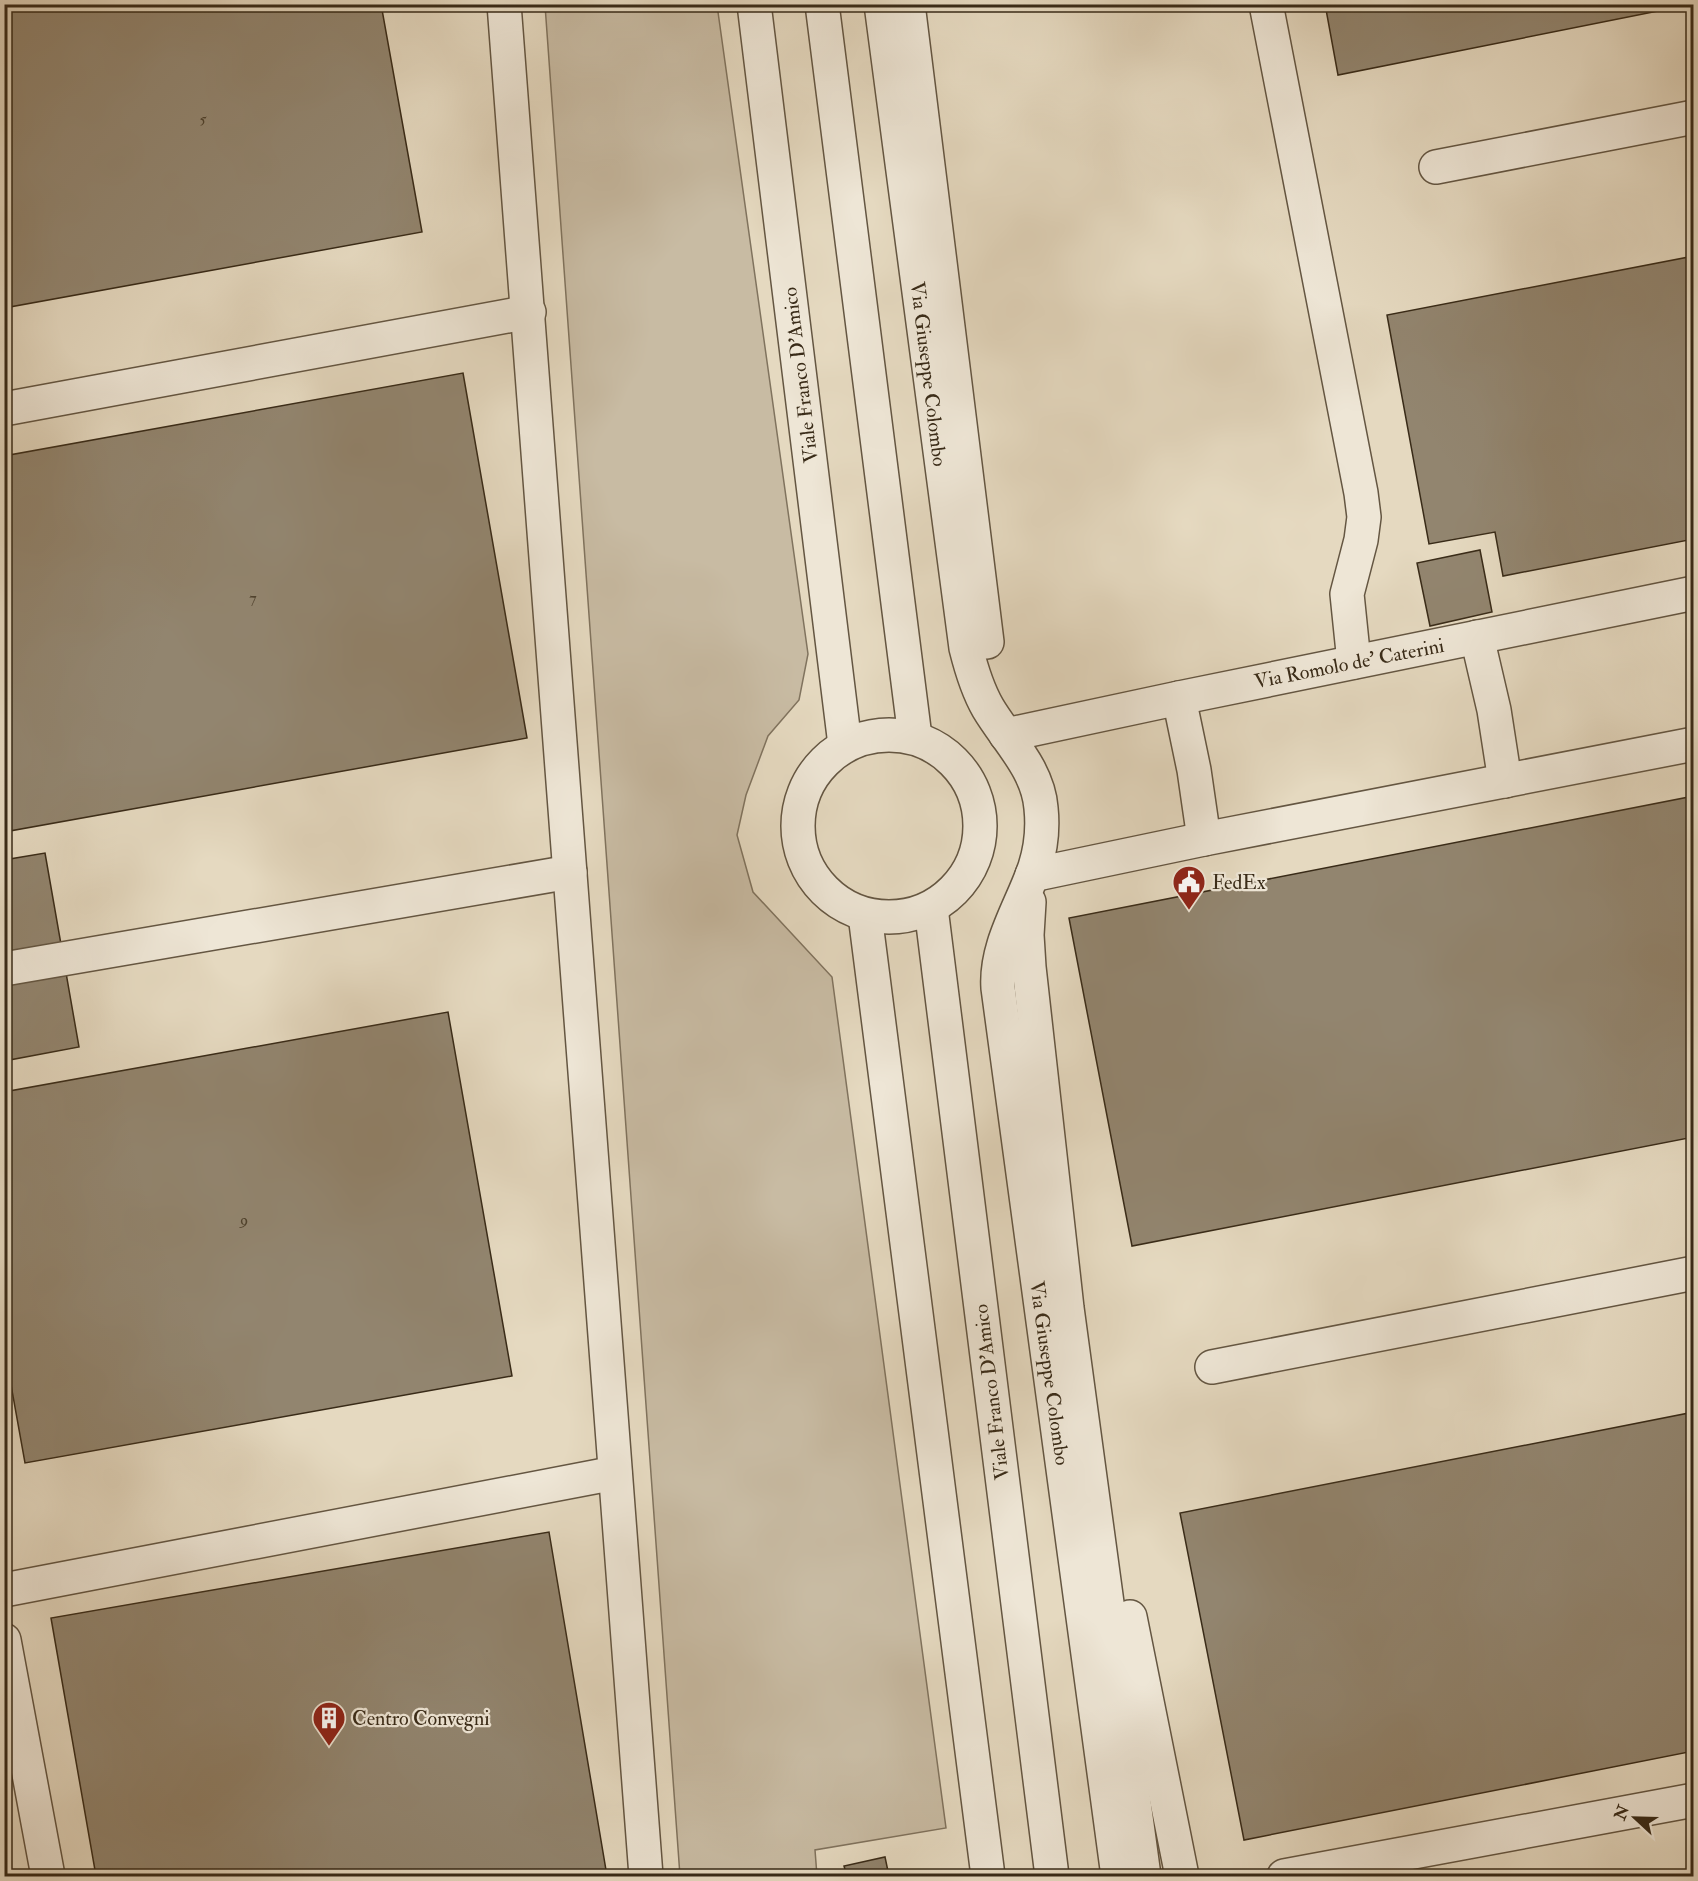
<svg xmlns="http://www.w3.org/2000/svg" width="1698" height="1881" viewBox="0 0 1698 1881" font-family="'IM FELL Double Pica',serif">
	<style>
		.green { fill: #c8bba3; stroke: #80735e; stroke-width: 1.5 }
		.building { fill: #92856f; stroke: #392b18; stroke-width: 1.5 }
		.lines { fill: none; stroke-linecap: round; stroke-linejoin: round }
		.minor-casing { stroke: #645642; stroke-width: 36 }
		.minor { stroke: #eee6d6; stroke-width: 33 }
		.labels { text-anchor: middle; stroke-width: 4.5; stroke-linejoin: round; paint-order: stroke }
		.number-label { font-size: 16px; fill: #4f422e }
		.street-label { font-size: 20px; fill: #392b18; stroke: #eee6d6 }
		.poi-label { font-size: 20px; fill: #392b18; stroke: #eee6d6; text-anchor: start }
	</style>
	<rect width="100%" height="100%" fill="#e5d9c0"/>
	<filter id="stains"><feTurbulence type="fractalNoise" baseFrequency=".00333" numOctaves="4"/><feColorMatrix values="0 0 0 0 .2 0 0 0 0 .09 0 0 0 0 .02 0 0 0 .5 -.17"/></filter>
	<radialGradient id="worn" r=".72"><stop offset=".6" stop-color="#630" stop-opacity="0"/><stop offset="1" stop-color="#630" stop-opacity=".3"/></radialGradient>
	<path class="green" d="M 545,5 L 717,5 L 808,654 L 799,700 L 768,736 L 746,795 L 737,835 L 753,892 L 832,977 L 946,1828 L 815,1850 L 817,1876 L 680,1876 Z"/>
	<g class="building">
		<path d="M 4,4 L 381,4 L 422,232 L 4,308 Z"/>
		<path d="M 1325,4 L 1693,4 L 1338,75 Z"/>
		<path d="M 1694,256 L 1694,539 L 1503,576 L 1495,532 L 1429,544 L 1387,315 Z"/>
		<path d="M 463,373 L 527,738 L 4,832 L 4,456 Z"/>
		<path d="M 1480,550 L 1492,612 L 1430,626 L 1417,563 Z"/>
		<path d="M 1694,796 L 1694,1137 L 1132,1246 L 1069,918 Z"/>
		<path d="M 45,853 L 79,1047 L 4,1061 L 4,860 Z"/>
		<path d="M 448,1012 L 512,1376 L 25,1463 L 4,1346 L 4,1092 Z"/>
		<path d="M 1694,1412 L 1694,1751 L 1244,1840 L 1180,1513 Z"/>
		<path d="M 549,1532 L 607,1876 L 96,1876 L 51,1618 Z"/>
		<path d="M 885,1857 L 889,1876 L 847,1876 L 844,1866 Z"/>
	</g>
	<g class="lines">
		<g class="minor-casing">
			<g id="minor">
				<path d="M 504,4 L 646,1876"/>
				<path d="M 754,4 L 845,745"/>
				<path d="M 822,4 L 915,737"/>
				<path d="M 881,4 L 966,648 C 971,668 977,689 988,708 C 1007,740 1038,769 1041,808 C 1043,827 1041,848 1035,867 C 1022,906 995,945 998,988 L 1118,1876"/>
				<path d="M 908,4 L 987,642"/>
				<path d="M 1266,4 L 1361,493 L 1364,517 L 1361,540 L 1347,594 L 1354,662"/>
				<path d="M 1436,167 L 1694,117"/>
				<path d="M 4,409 L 529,312"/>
				<path d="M 1477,637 L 1494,710 L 1505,781"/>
				<path d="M 1179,698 L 1194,770 L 1204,839"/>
				<circle cx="889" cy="826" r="91"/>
				<path d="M 1006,735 L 1179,698 L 1694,593"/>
				<path d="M 1032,875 L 1204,839 L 1694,744"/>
				<path d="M 1029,902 L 1027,935 L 1029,967 L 1067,1308 L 1144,1876"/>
				<path d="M 931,908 L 1052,1876"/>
				<path d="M 865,915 L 988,1876"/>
				<path d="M 4,969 L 570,872"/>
				<path d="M 1212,1367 L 1694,1273"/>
				<path d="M 4,1590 L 615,1473"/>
				<path d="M 1130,1617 L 1182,1876"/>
				<path d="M 4,1640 L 48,1876"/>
				<path d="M 1284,1876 L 1694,1800"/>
			</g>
		</g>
		<use href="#minor" class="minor"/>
	</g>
	<defs>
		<g id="civic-pin" transform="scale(1.725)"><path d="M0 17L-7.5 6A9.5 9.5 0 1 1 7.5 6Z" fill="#8f2418" stroke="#eee6d6"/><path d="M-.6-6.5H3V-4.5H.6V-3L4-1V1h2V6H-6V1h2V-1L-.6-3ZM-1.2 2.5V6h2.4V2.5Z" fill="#fff"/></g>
		<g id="building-pin" transform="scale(1.725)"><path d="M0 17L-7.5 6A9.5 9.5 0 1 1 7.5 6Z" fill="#8f2418" stroke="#eee6d6"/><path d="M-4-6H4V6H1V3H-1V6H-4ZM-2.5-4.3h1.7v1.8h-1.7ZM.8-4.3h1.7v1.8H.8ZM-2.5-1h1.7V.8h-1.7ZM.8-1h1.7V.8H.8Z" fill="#fff"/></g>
	</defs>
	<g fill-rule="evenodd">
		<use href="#civic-pin" x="1189" y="882"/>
		<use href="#building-pin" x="329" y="1718"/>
	</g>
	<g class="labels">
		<g class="number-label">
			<text x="203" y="124">5</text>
			<text x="253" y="603">7</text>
			<text x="244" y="1225">9</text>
		</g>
		<g class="street-label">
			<text transform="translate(929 374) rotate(83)" y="7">Via Giuseppe Colombo</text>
			<text transform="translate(800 375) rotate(-97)" y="7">Viale Franco D'Amico</text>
			<text transform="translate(1349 663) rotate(-11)" y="7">Via Romolo de' Caterini</text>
			<text transform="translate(1050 1373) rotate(82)" y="7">Via Giuseppe Colombo</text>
			<text transform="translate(991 1392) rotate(-97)" y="7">Viale Franco D'Amico</text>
		</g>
		<g class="poi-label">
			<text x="1212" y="889">FedEx</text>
			<text x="352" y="1725">Centro Convegni</text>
		</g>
	</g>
	<rect width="1698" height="1881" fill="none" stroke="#e5d9c0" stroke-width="24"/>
	<rect x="6" y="6" width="1686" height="1869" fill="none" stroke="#392b18" stroke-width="3"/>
	<rect x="12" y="12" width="1674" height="1857" fill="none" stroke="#392b18" stroke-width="1.5"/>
	<g transform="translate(1635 1818) rotate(292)" stroke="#eee6d6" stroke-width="4.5" paint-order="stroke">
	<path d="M0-4.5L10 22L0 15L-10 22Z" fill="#392b18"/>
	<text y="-9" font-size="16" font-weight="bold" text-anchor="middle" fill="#392b18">N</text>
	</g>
	<rect width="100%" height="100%" filter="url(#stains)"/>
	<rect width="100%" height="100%" fill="url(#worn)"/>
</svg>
